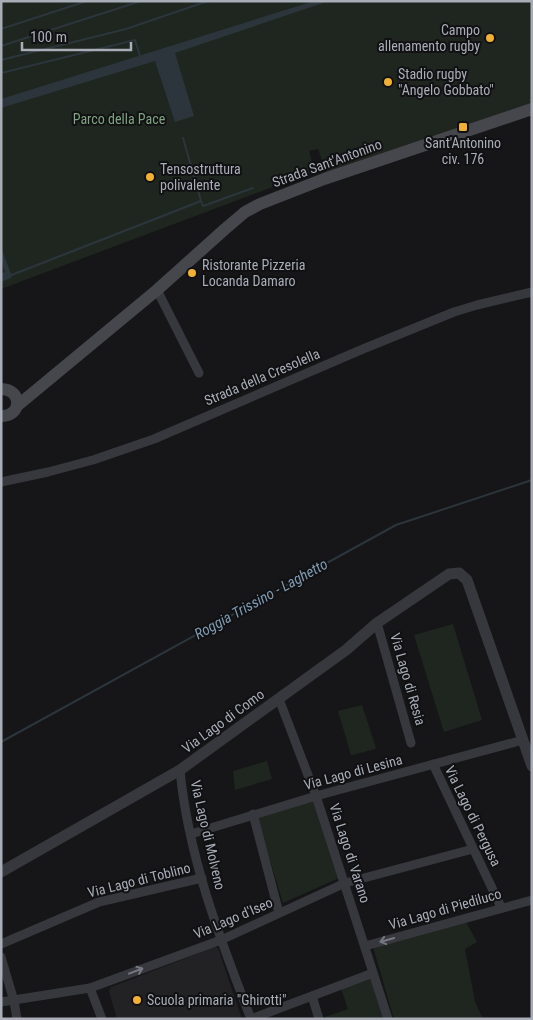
<svg xmlns="http://www.w3.org/2000/svg" width="533" height="1020" viewBox="0 0 533 1020" font-family="'Roboto Condensed',sans-serif">
	<style>
		.built { fill: #222225 }
		.green { fill: #1e261f }
		.water { fill: #2c353c }
		.lines { fill: none; stroke-linecap: round; stroke-linejoin: round }
		.stream { stroke: #2c353c; stroke-width: 2 }
		.minor { stroke: #37383d; stroke-width: 9 }
		.tertiary { stroke: #37383d; stroke-width: 11 }
		.secondary { stroke: #45474d; stroke-width: 12 }
		.oneway { stroke: #757881 }
		.poi-dot { fill: #f2b134; stroke: #111113; stroke-width: 2 }
		.labels { text-anchor: middle; stroke-width: 4; stroke-linejoin: round; paint-order: stroke }
		.poi-label { font-size: 14px; fill: #a8adb8; stroke: #111113; text-anchor: start }
		.park-label { font-size: 14px; fill: #7fa381; stroke: #111113 }
		.street-label { font-size: 14px; fill: #a8adb8; stroke: #111113 }
		.water-label { font-size: 15px; font-style: italic; fill: #7f9bb3; stroke: #111113 }
	</style>
	<rect width="100%" height="100%" fill="#161618"/>
	<path class="built" d="M 215,947 L 218,948 L 242,1019 L 117,1019 L 109,991 L 111,987 Z"/>
	<g class="green">
		<path d="M 1,1 L 532,1 L 532,103 L 326,172 L 318,149 L 309,151 L 315,171 L 1,289 Z"/>
		<path d="M 453,624 L 482,720 L 444,732 L 414,635 Z"/>
		<path d="M 362,705 L 376,748 L 375,749 L 353,755 L 351,755 L 338,711 Z"/>
		<path d="M 267,761 L 272,779 L 235,790 L 233,771 Z"/>
		<path d="M 314,800 L 339,878 L 283,903 L 257,818 Z"/>
		<path d="M 466,922 L 477,942 L 465,949 L 475,1002 L 483,1019 L 394,1019 L 373,947 Z"/>
		<path d="M 371,978 L 385,1019 L 325,1019 L 325,1017 L 348,1009 L 341,988 Z"/>
	</g>
	<g class="water">
		<path d="M 314,1 L 329,1 L 175,53 L 194,116 L 175,122 L 155,61 L 1,108 L 1,99 Z"/>
		<path d="M 198,201 L 199,203 L 12,276 L 11,278 L 1,282 L 1,273 L 5,272 L 1,261 L 1,247 L 11,274 Z"/>
	</g>
	<g class="lines">
		<g class="stream">
			<path d="M 1,29 L 87,1"/>
			<path d="M 1,46 L 141,1"/>
			<path d="M 1,60 L 126,29 L 208,1"/>
			<path d="M 1,73 L 135,40 L 140,56"/>
			<path d="M 183,138 L 201,201"/>
			<path d="M 198,202 L 201,201 L 203,206 L 253,188"/>
			<path d="M 1,742 L 396,525 L 532,480"/>
		</g>
		<g class="minor">
			<path d="M 157,290 L 199,373"/>
			<path d="M 1,482 L 48,472 L 93,460 L 154,439 L 363,349 L 454,312 L 477,305 L 532,292"/>
			<path d="M 377,623 L 411,743"/>
			<path d="M 279,699 L 316,796 L 388,1019"/>
			<path d="M 433,764 L 501,907"/>
			<path d="M 180,770 C 188,856 220,939 251,1019 L 373,973"/>
			<path d="M 253,814 L 279,913"/>
			<path d="M 191,834 L 316,796 L 523,740"/>
			<path d="M 1,944 L 99,902 L 202,878"/>
			<path d="M 365,946 L 532,900"/>
			<path d="M 1,957 L 14,1001 L 17,1019"/>
			<path d="M 90,988 L 102,1019"/>
			<path d="M 312,996 L 319,1019"/>
			<path d="M 1,1002 L 90,988 L 221,940 L 345,883 L 473,849"/>
		</g>
		<path class="tertiary" d="M 1,872 L 180,770 L 346,650 L 377,623 L 449,574 L 459,573 L 467,580 L 532,766"/>
		<g class="secondary">
			<path d="M 1,389 C 23,389 22,417 1,416"/>
			<path d="M 17,406 L 157,290 L 225,229 L 245,212 L 260,204 L 324,179 L 532,109"/>
		</g>
	</g>
	<defs><path id="oneway-shaft" d="M-6 0H5M1.5-3L5.5 0L1.5 3" fill="none" stroke-width="1.6" stroke-linecap="round" stroke-linejoin="round" transform="scale(1.25)"/></defs>
	<g class="oneway">
		<use href="#oneway-shaft" transform="translate(387 940) rotate(164)"/>
		<use href="#oneway-shaft" transform="translate(136 971) rotate(-21)"/>
	</g>
	<g class="poi-dot">
		<circle cx="490" cy="38" r="5"/>
		<circle cx="388" cy="82" r="5"/>
		<rect x="458" y="122" width="10" height="10" rx="2.5"/>
		<circle cx="150" cy="177" r="5"/>
		<circle cx="192" cy="273" r="5"/>
		<circle cx="137" cy="1000" r="5"/>
	</g>
	<g class="labels">
		<g class="poi-label">
			<text x="480" y="35" text-anchor="end">Campo<tspan x="480" dy="16">allenamento rugby</tspan></text>
			<text x="398" y="79">Stadio rugby<tspan x="398" dy="16">"Angelo Gobbato"</tspan></text>
			<text x="463" y="148" text-anchor="middle">Sant'Antonino<tspan x="463" dy="16">civ. 176</tspan></text>
			<text x="160" y="174">Tensostruttura<tspan x="160" dy="16">polivalente</tspan></text>
			<text x="202" y="270">Ristorante Pizzeria<tspan x="202" dy="16">Locanda Damaro</tspan></text>
			<text x="147" y="1005">Scuola primaria "Ghirotti"</text>
		</g>
		<g class="park-label">
			<text x="119" y="124">Parco della Pace</text>
		</g>
		<g class="street-label">
			<text transform="translate(327 163) rotate(-20)" y="5">Strada Sant'Antonino</text>
			<text transform="translate(262 377) rotate(-23)" y="5">Strada della Cresolella</text>
			<text transform="translate(408 679) rotate(74)" y="5">Via Lago di Resia</text>
			<text transform="translate(223 721) rotate(-36)" y="5">Via Lago di Como</text>
			<text transform="translate(353 772) rotate(-15)" y="5">Via Lago di Lesina</text>
			<text transform="translate(473 816) rotate(64)" y="5">Via Lago di Pergusa</text>
			<text transform="translate(208 835) rotate(77)" y="5">Via Lago di Molveno</text>
			<text transform="translate(350 853) rotate(72)" y="5">Via Lago di Varano</text>
			<text transform="translate(139 880) rotate(-14)" y="5">Via Lago di Toblino</text>
			<text transform="translate(445 909) rotate(-16)" y="5">Via Lago di Piediluco</text>
			<text transform="translate(233 918) rotate(-23)" y="5">Via Lago d'Iseo</text>
		</g>
		<g class="water-label">
			<text transform="translate(261 599) rotate(-29)" y="5">Roggia Trissino - Laghetto</text>
		</g>
	</g>
	<rect width="533" height="1020" fill="none" stroke="#a8adb8" stroke-width="5"/>
	<path d="M22 42v8h109v-8" fill="none" stroke="#a8adb8" stroke-width="2.5"/>
	<text x="30" y="42" font-size="15" fill="#a8adb8" stroke="#111113" stroke-width="4" paint-order="stroke">100 m</text>
</svg>
